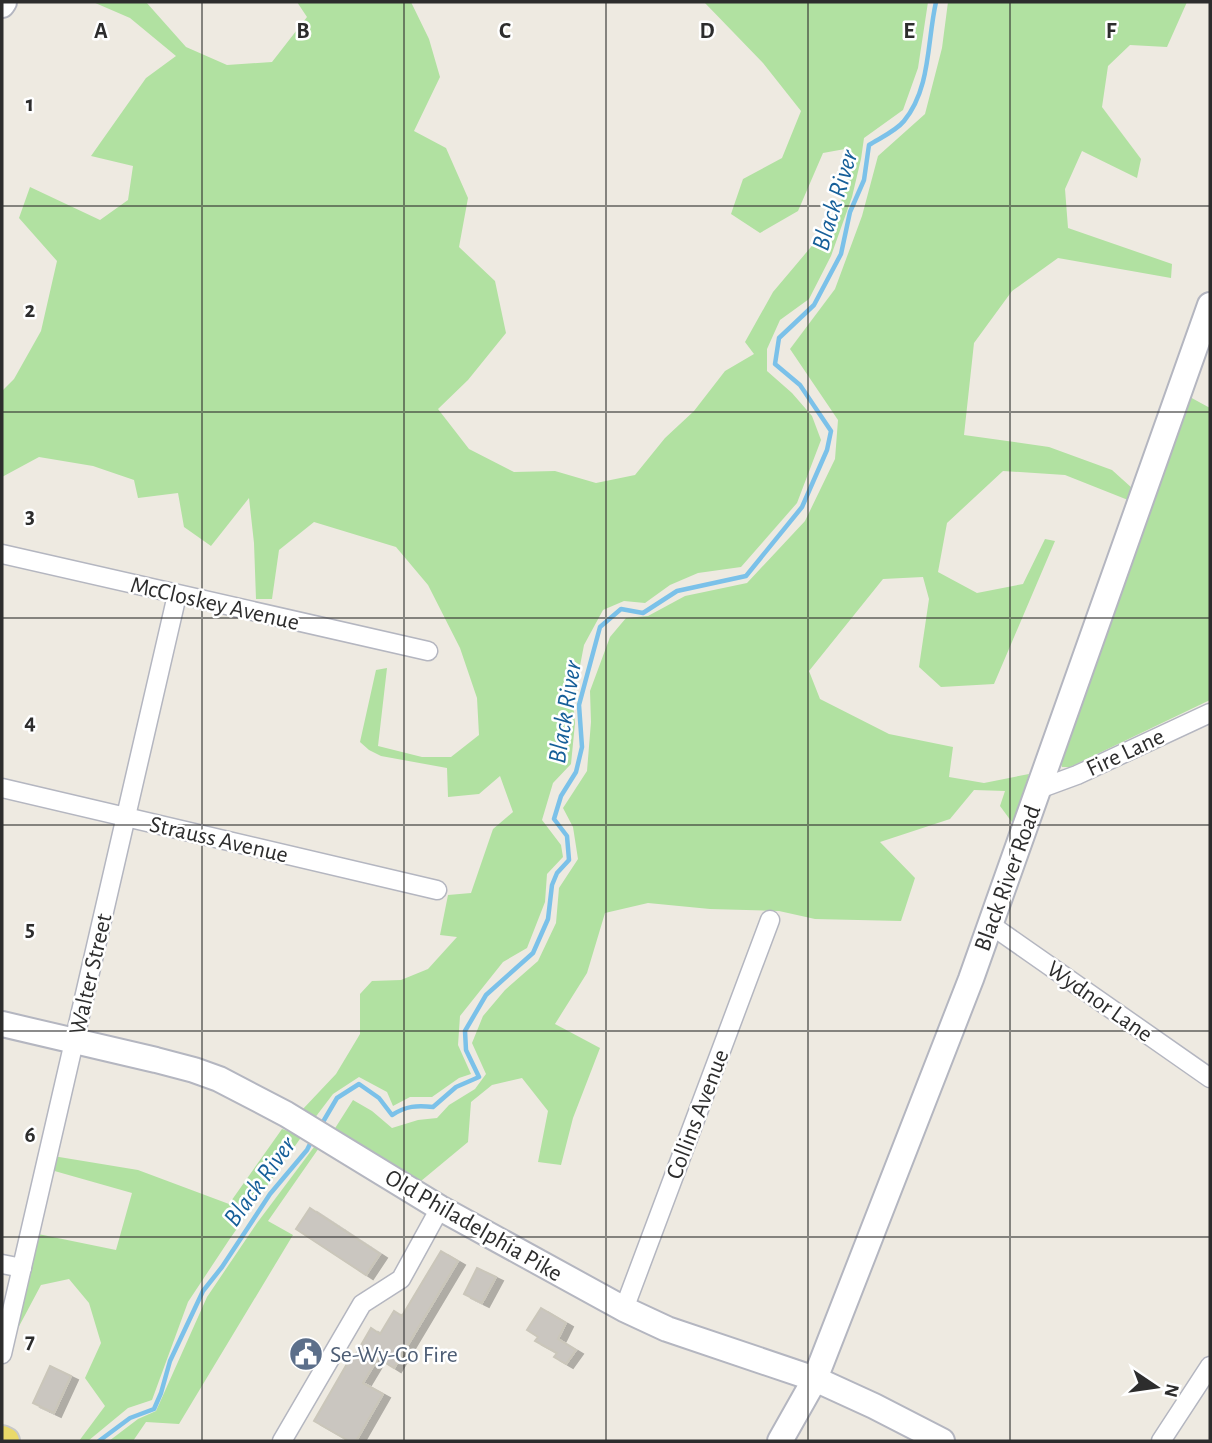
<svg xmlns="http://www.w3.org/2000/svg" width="1212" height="1443" viewBox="0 0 1212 1443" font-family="'Alegreya Sans',sans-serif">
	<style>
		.green { fill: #b1e1a1 }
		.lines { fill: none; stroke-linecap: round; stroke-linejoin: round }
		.stream { stroke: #7bc1e9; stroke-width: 4.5 }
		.building { fill: #cac6c0; stroke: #cac6ba; stroke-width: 2; filter: url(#shadow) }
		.street-casing { stroke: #b4b6c0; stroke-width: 21 }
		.secondary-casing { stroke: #b4b6c0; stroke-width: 28 }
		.primary-casing { stroke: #c8c8c8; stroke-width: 30 }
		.street { stroke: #fff; stroke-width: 18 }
		.secondary { stroke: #fff; stroke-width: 24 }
		.primary { stroke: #ead96a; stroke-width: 26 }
		.grid { fill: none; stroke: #2d2d2d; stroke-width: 2; stroke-opacity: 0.55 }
		.labels { text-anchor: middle; stroke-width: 5; stroke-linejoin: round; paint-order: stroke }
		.street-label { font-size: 24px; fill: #2d2d2d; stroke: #fff }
		.service-label { font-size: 24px; fill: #4e5e75; stroke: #fff; text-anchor: start }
		.water-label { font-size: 26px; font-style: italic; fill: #165f99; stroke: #fff }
		.grid-label { font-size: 23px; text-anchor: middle; font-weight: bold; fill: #2d2d2d; stroke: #fff; stroke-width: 5; stroke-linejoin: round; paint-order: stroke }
	</style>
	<defs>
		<filter id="shadow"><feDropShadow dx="7" dy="4" stdDeviation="0" flood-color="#0004"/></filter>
	</defs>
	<rect width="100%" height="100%" fill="#eeeae1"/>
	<g class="green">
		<path d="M 93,2 L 146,2 L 186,47 L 227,65 L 272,62 L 307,17 L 297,2 L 411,2 L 429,39 L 440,77 L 414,131 L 446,148 L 468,198 L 459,247 L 495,281 L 506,333 L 468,380 L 438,409 L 469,449 L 514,472 L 555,471 L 596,483 L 635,475 L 665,438 L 694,411 L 725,371 L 754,354 L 745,342 L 773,292 L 816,241 L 839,208 L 853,166 L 845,149 L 823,153 L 798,211 L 760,233 L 731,214 L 743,179 L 782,158 L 801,111 L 763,63 L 704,2 L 928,2 L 918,68 L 903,110 L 864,138 L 861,159 L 852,197 L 831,256 L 809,299 L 780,320 L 767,349 L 767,371 L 792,393 L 812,416 L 821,440 L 797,503 L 741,567 L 698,573 L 670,585 L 645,603 L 624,601 L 603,610 L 584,645 L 573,702 L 575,723 L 571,764 L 553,783 L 542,820 L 561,845 L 563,857 L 547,874 L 545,902 L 527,948 L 503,962 L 460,1016 L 458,1045 L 471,1074 L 459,1078 L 432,1097 L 410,1097 L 393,1106 L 387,1092 L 359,1077 L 333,1094 L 314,1119 L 302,1110 L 336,1074 L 360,1034 L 360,994 L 372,981 L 401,980 L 428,969 L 457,937 L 440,935 L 448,895 L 471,893 L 493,829 L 513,812 L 500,776 L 479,794 L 448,797 L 447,768 L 381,756 L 369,750 L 360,742 L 376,670 L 387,668 L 378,746 L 422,757 L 451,757 L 479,735 L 477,698 L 460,648 L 428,585 L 396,547 L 314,522 L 279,550 L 272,599 L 256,599 L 254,543 L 249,498 L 211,546 L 184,527 L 178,493 L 138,498 L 134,480 L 93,466 L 39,457 L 2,477 L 2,391 L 14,379 L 41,331 L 57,261 L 19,218 L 30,187 L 100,220 L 128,200 L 133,166 L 91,156 L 146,78 L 176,56 L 130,18 Z"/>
		<path d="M 948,2 L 1187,2 L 1167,47 L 1130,45 L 1108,66 L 1102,107 L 1141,159 L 1137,178 L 1082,151 L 1065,189 L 1068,228 L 1172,264 L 1171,278 L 1058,258 L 1012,291 L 974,343 L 964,435 L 1049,447 L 1112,470 L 1132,488 L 1128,500 L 1065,475 L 1003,471 L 947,523 L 938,572 L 977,593 L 1023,584 L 1045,539 L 1055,541 L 994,684 L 941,687 L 919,667 L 929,599 L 923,577 L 883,579 L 809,671 L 820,699 L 889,734 L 953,747 L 949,777 L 984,783 L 1029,774 L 1014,825 L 1000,806 L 1005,791 L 974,790 L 950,819 L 880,842 L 915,878 L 901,921 L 815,919 L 779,911 L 710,909 L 648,903 L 605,913 L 587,973 L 555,1024 L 600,1048 L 573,1118 L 561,1165 L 538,1162 L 548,1111 L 522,1078 L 492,1085 L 471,1102 L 468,1142 L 421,1181 L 332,1133 L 353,1100 L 372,1111 L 392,1128 L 418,1120 L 437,1118 L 449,1105 L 475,1089 L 486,1074 L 472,1043 L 483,1016 L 505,990 L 538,961 L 556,923 L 559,888 L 578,859 L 573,827 L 563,808 L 587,771 L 591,722 L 590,691 L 610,637 L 626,618 L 648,616 L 685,596 L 747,583 L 805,521 L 835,459 L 838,420 L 790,349 L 835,289 L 862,216 L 878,156 L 925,114 L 942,48 Z"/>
		<path d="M 1188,396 L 1210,408 L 1210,700 L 1070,767 L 1062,767 L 1059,758 L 1062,743 L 1131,565 Z"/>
		<path d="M 282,1129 L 302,1136 L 229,1240 L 188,1302 L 152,1400 L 128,1408 L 88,1441 L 79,1441 L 105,1406 L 85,1378 L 101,1343 L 89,1303 L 69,1279 L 41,1285 L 16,1332 L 38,1234 L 116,1250 L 132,1193 L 51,1170 L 53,1156 L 138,1170 L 229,1204 Z"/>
		<path d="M 317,1143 L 321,1145 L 268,1221 L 293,1235 L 179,1424 L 146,1422 L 133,1441 L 109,1441 L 138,1419 L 156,1411 L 207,1297 L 257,1223 Z"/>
	</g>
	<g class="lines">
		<g class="stream">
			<path d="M 320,1127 L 337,1098 L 359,1084 L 379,1098 L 392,1115 C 406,1106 417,1105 433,1107 L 456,1087 L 479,1077 L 466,1050 L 465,1031 L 486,995 L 533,953 L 548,919 L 552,885 L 557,873 L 569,860 L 567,836 L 554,819 L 561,796 L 576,772 L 582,747 L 579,705 L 600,627 L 621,609 L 643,613 L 677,591 L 746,576 L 802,507 L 827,450 L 831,431 L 800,385 L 775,364 L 779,338 L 814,305 L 841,254 L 850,212 L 864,180 L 869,145 C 880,138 896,131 904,121 C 931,88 927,41 936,2"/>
			<path d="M 99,1441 L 130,1418 L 154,1409 L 161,1393 L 170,1361 L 203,1291 L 222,1267 L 270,1194 L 307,1150 L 312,1140"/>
		</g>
	</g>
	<g class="building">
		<path d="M 310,1208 L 380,1254 L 366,1275 L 296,1229 Z"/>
		<path d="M 441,1251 L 458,1261 L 394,1368 L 378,1358 L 363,1383 L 383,1394 L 356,1441 L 349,1441 L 314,1421 L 351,1357 L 353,1359 L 371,1328 L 380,1334 L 394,1311 L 402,1316 Z"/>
		<path d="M 477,1268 L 496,1277 L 482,1303 L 464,1294 Z"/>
		<path d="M 541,1308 L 566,1323 L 558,1339 L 576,1350 L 566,1364 L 554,1357 L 557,1353 L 535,1341 L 538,1337 L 527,1330 Z"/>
		<path d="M 50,1366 L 71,1376 L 54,1413 L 33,1403 Z"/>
	</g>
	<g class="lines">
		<g class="street-casing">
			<g id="street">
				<path d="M 2,554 L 428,651"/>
				<path d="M 2,788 L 437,890"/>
				<path d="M 1039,789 L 1077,775 L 1210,713"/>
				<path d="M 991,925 L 1210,1078"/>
				<path d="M 2,1264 L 22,1268"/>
				<path d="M 624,1309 L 770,920"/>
				<path d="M 2,1354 L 177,595"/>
				<path d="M 282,1441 L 362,1304 L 401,1279 L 440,1208"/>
				<path d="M 1161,1441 L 1210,1366"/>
			</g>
		</g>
		<g class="secondary-casing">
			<g id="secondary">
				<path d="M 2,5 L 4,2"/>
				<path d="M 2,1024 L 156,1060 L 194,1070 L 219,1079 L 286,1114 L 440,1208 L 624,1309 L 667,1329 L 815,1379 L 874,1406 L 942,1441"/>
				<path d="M 780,1441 L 815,1379 L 971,979 L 1210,305"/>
			</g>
		</g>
		<g class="primary-casing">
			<path id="primary" d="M 2,1439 L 6,1441"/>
		</g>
		<use href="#street" class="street"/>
		<use href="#secondary" class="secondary"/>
		<use href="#primary" class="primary"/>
	</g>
	<path class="grid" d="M 202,2 L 202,1441M 404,2 L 404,1441M 606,2 L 606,1441M 808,2 L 808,1441M 1010,2 L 1010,1441M 2,206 L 1210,206M 2,412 L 1210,412M 2,618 L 1210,618M 2,825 L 1210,825M 2,1031 L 1210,1031M 2,1237 L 1210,1237"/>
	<defs>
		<g id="civic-disc" transform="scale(1.75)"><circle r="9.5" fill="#5c6f8a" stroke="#fff"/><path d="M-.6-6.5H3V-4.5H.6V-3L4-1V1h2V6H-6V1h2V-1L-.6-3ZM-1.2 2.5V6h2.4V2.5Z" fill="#fff"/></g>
	</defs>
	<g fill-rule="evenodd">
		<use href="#civic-disc" x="306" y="1354"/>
	</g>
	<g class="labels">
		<g class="street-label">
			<text transform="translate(215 603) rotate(13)" y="8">McCloskey Avenue</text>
			<text transform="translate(1125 752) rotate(-25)" y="8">Fire Lane</text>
			<text transform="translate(219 839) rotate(13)" y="8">Strauss Avenue</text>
			<text transform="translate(1007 878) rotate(-70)" y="8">Black River Road</text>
			<text transform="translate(90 974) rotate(-77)" y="8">Walter Street</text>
			<text transform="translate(1100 1001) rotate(35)" y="8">Wydnor Lane</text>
			<text transform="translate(697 1114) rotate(-69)" y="8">Collins Avenue</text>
			<text transform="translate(474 1225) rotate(30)" y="8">Old Philadelphia Pike</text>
		</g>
		<g class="service-label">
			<text x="330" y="1362">Se-Wy-Co Fire</text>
		</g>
		<g class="water-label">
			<text transform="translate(834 200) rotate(-73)" y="9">Black River</text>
			<text transform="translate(564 712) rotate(-81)" y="9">Black River</text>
			<text transform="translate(259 1181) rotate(-54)" y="9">Black River</text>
		</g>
	</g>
	<g class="grid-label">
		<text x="101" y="38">A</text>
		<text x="303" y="38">B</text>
		<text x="505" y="38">C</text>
		<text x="707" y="38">D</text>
		<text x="909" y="38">E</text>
		<text x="1111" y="38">F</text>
		<text x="30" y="111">1</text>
		<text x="30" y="317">2</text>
		<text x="30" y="523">3</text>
		<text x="30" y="729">4</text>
		<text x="30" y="936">5</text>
		<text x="30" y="1142">6</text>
		<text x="30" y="1348">7</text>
	</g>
	<rect width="1212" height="1443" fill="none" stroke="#2d2d2d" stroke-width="7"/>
	<g transform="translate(1156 1387) rotate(103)" stroke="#ffffff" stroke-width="5" paint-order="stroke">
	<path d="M0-5L12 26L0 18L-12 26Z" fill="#2d2d2d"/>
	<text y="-10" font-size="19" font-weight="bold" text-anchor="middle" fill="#2d2d2d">N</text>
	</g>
</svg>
